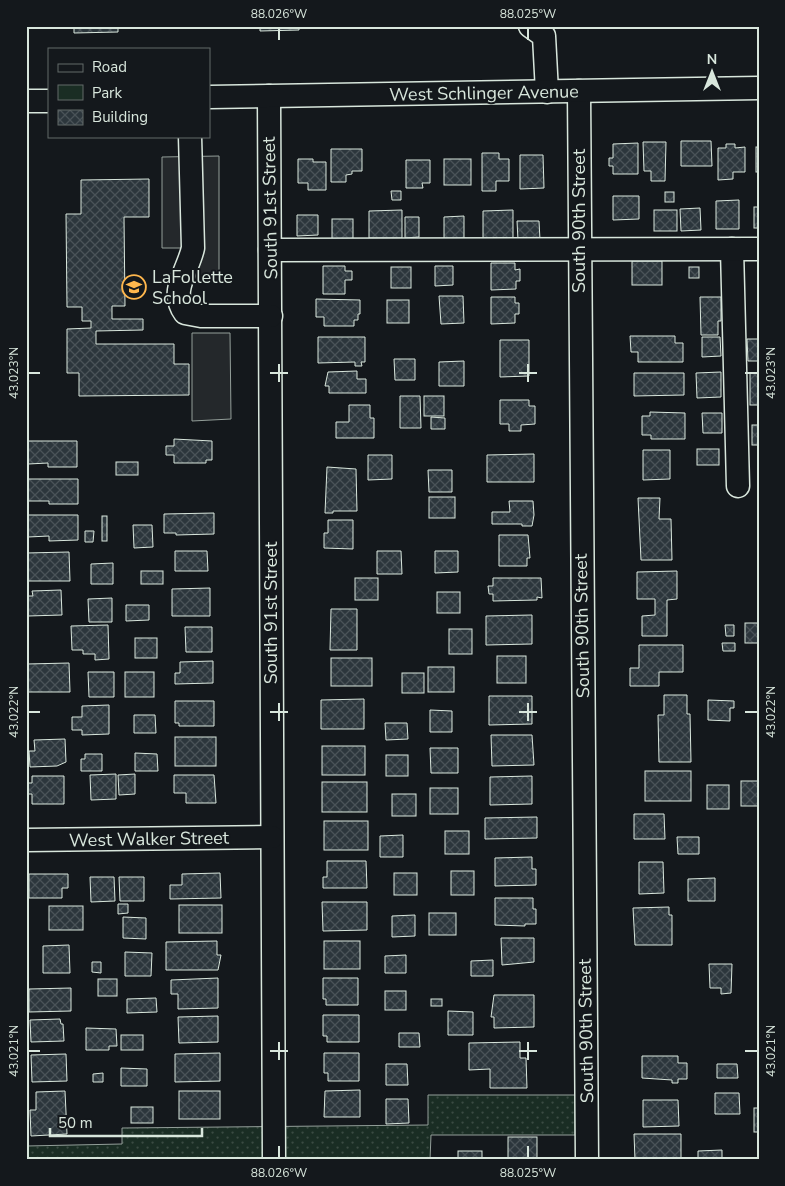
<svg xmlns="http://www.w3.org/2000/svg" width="785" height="1186" viewBox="0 0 785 1186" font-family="'Nunito Sans',sans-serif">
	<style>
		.green { fill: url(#green-dots); stroke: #939e99 }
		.parking { fill: #24282b; stroke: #939e99 }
		.building { fill: url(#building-cross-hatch); stroke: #d8e6dc }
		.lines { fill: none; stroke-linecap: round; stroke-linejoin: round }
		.minor-casing { stroke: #d8e6dc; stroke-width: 25 }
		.minor { stroke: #14181c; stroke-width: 22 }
		.ticks { fill: none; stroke: #d8e6dc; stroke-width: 2 }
		.labels { text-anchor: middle; stroke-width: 4; stroke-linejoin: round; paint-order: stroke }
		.street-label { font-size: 18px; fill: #d8e6dc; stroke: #14181c }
		.poi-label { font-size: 18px; fill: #d8e6dc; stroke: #14181c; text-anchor: start }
		.neatline { fill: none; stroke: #d8e6dc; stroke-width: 2 }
		.ticks-label { font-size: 12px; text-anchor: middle; fill: #d8e6dc }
	</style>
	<defs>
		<pattern id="green-dots" width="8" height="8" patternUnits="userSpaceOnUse" patternTransform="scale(1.25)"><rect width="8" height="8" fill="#1a2d24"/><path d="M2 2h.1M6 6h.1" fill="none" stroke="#3b4b43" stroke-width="1.8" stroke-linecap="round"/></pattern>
		<pattern id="building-cross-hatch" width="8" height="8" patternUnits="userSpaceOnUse" patternTransform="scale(1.25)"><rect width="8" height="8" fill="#2c363c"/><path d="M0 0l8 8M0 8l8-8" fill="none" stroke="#4a5358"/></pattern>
	</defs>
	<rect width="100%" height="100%" fill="#14181c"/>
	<path class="green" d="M 428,1095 L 575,1095 L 575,1135 L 431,1135 L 430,1160 L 26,1160 L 26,1146 L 122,1144 L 122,1128 L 428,1125 Z"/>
	<g class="parking">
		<path d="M 219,156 L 219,282 L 199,282 L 198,248 L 162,248 L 162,157 Z"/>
		<path d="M 192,333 L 230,333 L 231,419 L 192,421 Z"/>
	</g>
	<g class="building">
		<path d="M 74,26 L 118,26 L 118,32 L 74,33 Z"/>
		<path d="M 260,26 L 299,26 L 299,30 L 260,31 Z"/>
		<path d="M 314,26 L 360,26 L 360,27 L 314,28 Z"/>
		<path d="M 681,141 L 711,141 L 712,166 L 681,166 Z"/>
		<path d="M 643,142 L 666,142 L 665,181 L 651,181 L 651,171 L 644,171 Z"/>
		<path d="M 638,143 L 638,174 L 613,174 L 613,166 L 609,166 L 609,158 L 613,158 L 613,144 Z"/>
		<path d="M 726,144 L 735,144 L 735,148 L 745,147 L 745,172 L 733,172 L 733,179 L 718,180 L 718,148 L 726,148 Z"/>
		<rect x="756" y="147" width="3" height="25"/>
		<path d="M 331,149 L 362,149 L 362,171 L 352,171 L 352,174 L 346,175 L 346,182 L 331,182 Z"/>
		<path d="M 482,153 L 499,153 L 499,159 L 509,159 L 509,181 L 496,181 L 496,191 L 482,191 Z"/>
		<path d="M 520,155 L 543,155 L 544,188 L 520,189 Z"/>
		<path d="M 298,159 L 313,159 L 313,162 L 326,162 L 326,190 L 308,190 L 308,183 L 298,183 Z"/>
		<rect x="444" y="159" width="27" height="26"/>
		<path d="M 406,160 L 430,160 L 430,183 L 422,183 L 423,188 L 406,188 Z"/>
		<path d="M 149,179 L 149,217 L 124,217 L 125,306 L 112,306 L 112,319 L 143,319 L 143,330 L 96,331 L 96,344 L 174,344 L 174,364 L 189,364 L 189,395 L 79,396 L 79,373 L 67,373 L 67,329 L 91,328 L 91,321 L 82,321 L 82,307 L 67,307 L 66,214 L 81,214 L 81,180 Z"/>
		<path d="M 391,191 L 401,191 L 401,200 L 392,200 Z"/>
		<rect x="665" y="192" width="9" height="10"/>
		<path d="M 613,196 L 639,196 L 639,219 L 613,220 Z"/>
		<path d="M 739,200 L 739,229 L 716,229 L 716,201 Z"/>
		<rect x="754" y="207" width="5" height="21"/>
		<path d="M 700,208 L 701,230 L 681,231 L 680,209 Z"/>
		<path d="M 402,210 L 402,238 L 369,238 L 369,211 Z"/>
		<path d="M 513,210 L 513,239 L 483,240 L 483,211 Z"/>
		<rect x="654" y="210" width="23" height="21"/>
		<path d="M 297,215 L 318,215 L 318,235 L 297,236 Z"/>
		<path d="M 464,216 L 464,239 L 444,239 L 444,217 Z"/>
		<path d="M 405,217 L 419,217 L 419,237 L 405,238 Z"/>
		<rect x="332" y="219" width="21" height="21"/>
		<path d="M 517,221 L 539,221 L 540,240 L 518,240 Z"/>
		<rect x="632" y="261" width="30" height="24"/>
		<path d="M 491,263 L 515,263 L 515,270 L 520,269 L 520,281 L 516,281 L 516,289 L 491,290 Z"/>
		<path d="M 323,266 L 345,266 L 345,271 L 352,271 L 352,280 L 345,280 L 345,294 L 323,294 Z"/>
		<path d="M 435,266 L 453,266 L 453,285 L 435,286 Z"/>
		<rect x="391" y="267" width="20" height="21"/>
		<rect x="689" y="267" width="10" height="11"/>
		<path d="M 439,296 L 463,296 L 464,323 L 441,324 Z"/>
		<path d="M 491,297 L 515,297 L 515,303 L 519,303 L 519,314 L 515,314 L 515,323 L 491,324 Z"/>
		<path d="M 700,297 L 721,297 L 721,321 L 718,321 L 718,335 L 701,335 Z"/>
		<path d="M 316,299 L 360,300 L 360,314 L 358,314 L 358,320 L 354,320 L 354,326 L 324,326 L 324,317 L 316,317 Z"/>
		<rect x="387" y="300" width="22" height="23"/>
		<path d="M 630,336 L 675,336 L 675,343 L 683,343 L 683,362 L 638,362 L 638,352 L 631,352 Z"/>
		<path d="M 318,337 L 365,337 L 365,362 L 361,362 L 362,366 L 355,366 L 355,362 L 318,363 Z"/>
		<path d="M 702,337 L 720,337 L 721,356 L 702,357 Z"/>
		<path d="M 747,339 L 759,339 L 759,361 L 748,361 Z"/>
		<path d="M 500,340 L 529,340 L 529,376 L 500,377 Z"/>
		<path d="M 394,359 L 415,359 L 415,380 L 395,380 Z"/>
		<path d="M 464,361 L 464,386 L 439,386 L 439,362 Z"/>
		<path d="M 357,371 L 357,379 L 366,379 L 366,393 L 329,393 L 329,386 L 325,386 L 328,372 Z"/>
		<path d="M 721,372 L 721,397 L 697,398 L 696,373 Z"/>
		<path d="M 634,373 L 684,373 L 684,395 L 634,396 Z"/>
		<rect x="750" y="373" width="9" height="32"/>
		<path d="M 400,396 L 420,396 L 421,428 L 400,428 Z"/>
		<rect x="424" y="396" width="20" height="20"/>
		<path d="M 500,400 L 529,400 L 529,406 L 535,406 L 535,424 L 521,425 L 521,431 L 509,431 L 509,424 L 500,424 Z"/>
		<path d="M 349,405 L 370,405 L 370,418 L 374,418 L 374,438 L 336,438 L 336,422 L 349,422 Z"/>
		<path d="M 650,412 L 685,413 L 685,439 L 651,439 L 651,435 L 642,435 L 642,416 L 650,416 Z"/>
		<path d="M 702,413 L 722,413 L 722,433 L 703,433 Z"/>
		<path d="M 431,417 L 445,418 L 445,429 L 431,429 Z"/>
		<rect x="752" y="425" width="7" height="20"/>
		<path d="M 174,439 L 212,441 L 212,460 L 206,460 L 206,463 L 174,463 L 174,455 L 166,455 L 166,446 L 174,446 Z"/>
		<path d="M 27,441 L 77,441 L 77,467 L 48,467 L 48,463 L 28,464 Z"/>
		<rect x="697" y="449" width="22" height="16"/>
		<path d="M 643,450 L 670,450 L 670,479 L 643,480 Z"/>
		<path d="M 534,454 L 534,482 L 487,482 L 487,455 Z"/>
		<path d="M 368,455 L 392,455 L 392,479 L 368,480 Z"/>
		<rect x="116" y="462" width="22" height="13"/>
		<path d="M 327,467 L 356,469 L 357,511 L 333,511 L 333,513 L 325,513 Z"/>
		<path d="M 428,470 L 452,470 L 452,492 L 429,492 Z"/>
		<path d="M 27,479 L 78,479 L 78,504 L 49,504 L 49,501 L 27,501 Z"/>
		<rect x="429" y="497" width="26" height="21"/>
		<path d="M 638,498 L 660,498 L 659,519 L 671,519 L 672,560 L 641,560 Z"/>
		<path d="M 509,501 L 533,501 L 534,515 L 532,526 L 522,526 L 522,524 L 492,524 L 492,512 L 510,512 Z"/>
		<path d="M 214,513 L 214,534 L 176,535 L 176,533 L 164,533 L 164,514 Z"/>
		<path d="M 27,515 L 78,515 L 78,540 L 49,541 L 49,536 L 28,537 Z"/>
		<rect x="102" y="516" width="5" height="25"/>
		<path d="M 328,520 L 353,520 L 353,549 L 324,548 L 324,533 L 328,533 Z"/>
		<path d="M 133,525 L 152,525 L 153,547 L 134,548 Z"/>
		<path d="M 85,531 L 94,531 L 93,542 L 85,542 Z"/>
		<path d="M 499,535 L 528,535 L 530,558 L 527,558 L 527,566 L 499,566 Z"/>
		<path d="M 175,551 L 207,551 L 208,571 L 175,571 Z"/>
		<path d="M 377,551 L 401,551 L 402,574 L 377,574 Z"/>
		<path d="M 435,551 L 458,551 L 458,572 L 435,573 Z"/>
		<path d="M 69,552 L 70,581 L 26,581 L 26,553 Z"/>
		<path d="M 113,563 L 113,584 L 91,584 L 91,564 Z"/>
		<rect x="141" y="571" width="22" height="13"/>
		<path d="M 677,571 L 677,599 L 667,600 L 667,636 L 642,636 L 642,616 L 655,615 L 655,599 L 637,599 L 637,572 Z"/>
		<rect x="355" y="578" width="23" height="22"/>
		<path d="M 493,578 L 541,578 L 542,598 L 537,597 L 537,600 L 493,601 L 493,594 L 489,594 L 488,586 L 493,586 Z"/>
		<path d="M 210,588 L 210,616 L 172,616 L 172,589 Z"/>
		<path d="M 61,590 L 62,615 L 28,616 L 27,596 L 33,596 L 32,591 Z"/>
		<rect x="437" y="592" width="23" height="21"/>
		<path d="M 112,598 L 112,622 L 89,622 L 88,599 Z"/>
		<path d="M 126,605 L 149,605 L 149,620 L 126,621 Z"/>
		<path d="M 331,609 L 357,609 L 357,650 L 330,650 Z"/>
		<path d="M 532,615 L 532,644 L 486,645 L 486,616 Z"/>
		<rect x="745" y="623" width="14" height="20"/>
		<path d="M 108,625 L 109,659 L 95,660 L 95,654 L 83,654 L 83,650 L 72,650 L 71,626 Z"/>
		<path d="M 725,625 L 734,625 L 734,636 L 726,636 Z"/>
		<path d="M 185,627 L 212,627 L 212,652 L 186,652 Z"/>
		<rect x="449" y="629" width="23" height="25"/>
		<rect x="135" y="638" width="22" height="20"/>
		<path d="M 722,643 L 735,643 L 735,651 L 723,651 Z"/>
		<path d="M 639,645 L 683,645 L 683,672 L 659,672 L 659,686 L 630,686 L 630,668 L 639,668 Z"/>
		<rect x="497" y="656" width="29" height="27"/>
		<rect x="331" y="658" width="41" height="28"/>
		<path d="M 213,661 L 213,683 L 175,684 L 175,673 L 180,673 L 180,662 Z"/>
		<path d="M 69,663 L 70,692 L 27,692 L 27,664 Z"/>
		<rect x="428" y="667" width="26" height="25"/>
		<path d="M 88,672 L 114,672 L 114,697 L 89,697 Z"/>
		<rect x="125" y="672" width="29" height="25"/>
		<rect x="402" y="673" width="22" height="20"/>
		<path d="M 664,695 L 687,695 L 687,714 L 690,714 L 691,762 L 659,762 L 658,715 L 664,715 Z"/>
		<path d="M 489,696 L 532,696 L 532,724 L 489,725 Z"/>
		<path d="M 364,699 L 364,729 L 321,729 L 321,700 Z"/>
		<path d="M 708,700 L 734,701 L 734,708 L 730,708 L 730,721 L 708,720 Z"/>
		<path d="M 175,701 L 214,701 L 214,726 L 179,726 L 179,723 L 175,723 Z"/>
		<path d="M 109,705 L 109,734 L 82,735 L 82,730 L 72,730 L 72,717 L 82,717 L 82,706 Z"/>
		<path d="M 430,710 L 452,711 L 452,732 L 430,732 Z"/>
		<path d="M 134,715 L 155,715 L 156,733 L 134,733 Z"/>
		<path d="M 385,723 L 407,723 L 408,739 L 386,740 Z"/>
		<path d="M 491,735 L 532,735 L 534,765 L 492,766 Z"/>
		<rect x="175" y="737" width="41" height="29"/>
		<path d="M 65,739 L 66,762 L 57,766 L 30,767 L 29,751 L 35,751 L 34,740 Z"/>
		<rect x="322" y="746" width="43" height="29"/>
		<path d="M 430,748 L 458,748 L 458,773 L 431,773 Z"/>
		<path d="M 135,753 L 157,754 L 158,771 L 135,771 Z"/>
		<path d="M 85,754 L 102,754 L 102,771 L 81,771 L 81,759 L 85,759 Z"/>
		<rect x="386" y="755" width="22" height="21"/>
		<rect x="645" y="771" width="46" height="30"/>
		<path d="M 116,774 L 116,799 L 91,800 L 90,775 Z"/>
		<path d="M 135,774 L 135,794 L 119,795 L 118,775 Z"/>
		<path d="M 174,775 L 214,775 L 216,803 L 186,803 L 186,793 L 174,793 Z"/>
		<path d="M 32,776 L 64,776 L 64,804 L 32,804 L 32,794 L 28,794 L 28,783 L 32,783 Z"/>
		<path d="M 532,776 L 532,804 L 490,805 L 490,777 Z"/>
		<rect x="741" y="781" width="18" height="25"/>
		<rect x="322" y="782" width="45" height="30"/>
		<rect x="707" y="785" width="22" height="24"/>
		<rect x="430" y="788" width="28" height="26"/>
		<rect x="392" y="794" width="24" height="22"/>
		<path d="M 634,814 L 664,814 L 665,839 L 634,839 Z"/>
		<path d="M 537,817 L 537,838 L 485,839 L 485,818 Z"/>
		<rect x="324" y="821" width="44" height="29"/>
		<rect x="445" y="831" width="24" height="23"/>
		<path d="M 403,835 L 403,857 L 380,857 L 380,836 Z"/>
		<path d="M 677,837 L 699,837 L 699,854 L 678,854 Z"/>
		<path d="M 532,857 L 532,869 L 536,869 L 536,885 L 495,886 L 495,858 Z"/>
		<path d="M 327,861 L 366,861 L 367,888 L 323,888 L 323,877 L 327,877 Z"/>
		<path d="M 639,862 L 663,862 L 664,893 L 639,894 Z"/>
		<rect x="451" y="871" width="23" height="24"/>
		<path d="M 220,873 L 221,898 L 170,899 L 170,885 L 182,885 L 182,874 Z"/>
		<rect x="394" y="873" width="23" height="22"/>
		<path d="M 29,874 L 68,874 L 68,888 L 62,888 L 62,898 L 29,898 Z"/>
		<path d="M 90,877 L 114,877 L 115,901 L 91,902 Z"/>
		<path d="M 119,877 L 144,877 L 144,901 L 120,901 Z"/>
		<path d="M 715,878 L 715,901 L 688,901 L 688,879 Z"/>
		<path d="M 495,898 L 533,898 L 533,909 L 536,909 L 536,924 L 525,924 L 525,926 L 495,925 Z"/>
		<path d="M 322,902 L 367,902 L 367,930 L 323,931 Z"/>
		<path d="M 118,904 L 128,904 L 128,913 L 118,914 Z"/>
		<rect x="179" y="905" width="43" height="28"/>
		<rect x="49" y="906" width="34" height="24"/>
		<path d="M 669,907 L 669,915 L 672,915 L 672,945 L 635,945 L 633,908 Z"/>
		<rect x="429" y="913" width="27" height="22"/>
		<path d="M 415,915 L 415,936 L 392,937 L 392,916 Z"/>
		<path d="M 123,917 L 146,918 L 146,939 L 123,938 Z"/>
		<path d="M 501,938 L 534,938 L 534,962 L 502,965 Z"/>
		<path d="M 217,941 L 217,955 L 221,955 L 218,970 L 166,970 L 166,942 Z"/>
		<rect x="324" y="941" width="36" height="28"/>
		<path d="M 69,945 L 70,973 L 43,973 L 43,946 Z"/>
		<path d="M 125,952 L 152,953 L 151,976 L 125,976 Z"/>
		<path d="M 406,955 L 406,973 L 385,973 L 385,956 Z"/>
		<path d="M 493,960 L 493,976 L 471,976 L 471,961 Z"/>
		<path d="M 92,962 L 101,962 L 101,973 L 92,972 Z"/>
		<path d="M 709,964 L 732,964 L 731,993 L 721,994 L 721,988 L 710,988 Z"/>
		<path d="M 218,978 L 218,1008 L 178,1009 L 178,994 L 171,994 L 171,980 Z"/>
		<path d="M 323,978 L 358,978 L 358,1005 L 326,1005 L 326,999 L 323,999 Z"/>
		<rect x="98" y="979" width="19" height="17"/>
		<path d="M 71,988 L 71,1011 L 29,1012 L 29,989 Z"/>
		<rect x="385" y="991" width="21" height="19"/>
		<path d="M 494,995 L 534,995 L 534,1027 L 494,1028 L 494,1017 L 491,1017 Z"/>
		<path d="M 156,998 L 157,1012 L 127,1013 L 127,999 Z"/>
		<rect x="431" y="999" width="11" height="7"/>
		<path d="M 448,1011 L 473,1012 L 473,1035 L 448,1035 Z"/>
		<path d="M 323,1015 L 359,1015 L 359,1042 L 327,1042 L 327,1036 L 323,1036 Z"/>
		<path d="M 218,1016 L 218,1042 L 179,1043 L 178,1017 Z"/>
		<path d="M 60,1019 L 61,1024 L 63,1024 L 64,1041 L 31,1042 L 30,1020 Z"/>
		<path d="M 86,1028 L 116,1029 L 117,1046 L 109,1046 L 109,1050 L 86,1050 Z"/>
		<path d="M 399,1033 L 419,1033 L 420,1047 L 399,1047 Z"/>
		<rect x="121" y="1035" width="22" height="15"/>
		<path d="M 520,1042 L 520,1058 L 526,1058 L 527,1088 L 490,1088 L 490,1069 L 469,1070 L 469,1043 Z"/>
		<path d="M 220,1053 L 220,1081 L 175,1082 L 175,1054 Z"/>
		<path d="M 324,1053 L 359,1053 L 359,1081 L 328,1081 L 328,1073 L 324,1073 Z"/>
		<path d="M 66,1054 L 67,1081 L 32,1082 L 31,1055 Z"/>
		<path d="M 642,1056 L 678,1056 L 678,1063 L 687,1063 L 687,1079 L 678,1079 L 678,1083 L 672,1083 L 672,1080 L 642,1078 Z"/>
		<path d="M 386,1064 L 407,1064 L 408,1085 L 386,1085 Z"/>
		<path d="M 717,1064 L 737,1064 L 738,1078 L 717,1078 Z"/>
		<path d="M 121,1068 L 147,1069 L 147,1086 L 121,1086 Z"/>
		<path d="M 103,1073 L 103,1082 L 93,1082 L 93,1074 Z"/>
		<path d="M 360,1090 L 360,1117 L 324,1117 L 325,1091 Z"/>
		<path d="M 65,1091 L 67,1134 L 31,1136 L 30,1110 L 36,1110 L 36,1092 Z"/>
		<rect x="179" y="1091" width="41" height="28"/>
		<path d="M 715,1093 L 739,1093 L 740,1114 L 715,1114 Z"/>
		<path d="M 386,1099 L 408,1099 L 409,1123 L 386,1124 Z"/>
		<path d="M 643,1100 L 678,1100 L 679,1126 L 643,1127 Z"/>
		<rect x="131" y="1107" width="22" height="16"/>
		<rect x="754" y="1108" width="5" height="24"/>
		<path d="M 634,1134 L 681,1134 L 681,1160 L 635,1160 Z"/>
		<rect x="508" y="1137" width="29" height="23"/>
		<path d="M 722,1150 L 722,1160 L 698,1160 L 698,1151 Z"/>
		<rect x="458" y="1151" width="24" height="9"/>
	</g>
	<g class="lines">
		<g class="minor-casing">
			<g id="minor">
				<path d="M 530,26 L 544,36 L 547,92"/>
				<path d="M 579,91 L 587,1160"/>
				<path d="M 269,96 L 274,1160"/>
				<path d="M 209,97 L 759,88"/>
				<path d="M 26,101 L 49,101"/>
				<path d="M 190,136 L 193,248 C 188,271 169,291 185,313 L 201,316 L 271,316"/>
				<path d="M 732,249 L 738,486"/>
				<path d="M 270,250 L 759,249"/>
				<path d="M 26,840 L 272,837"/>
			</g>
		</g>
		<use href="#minor" class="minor"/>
	</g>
	<path class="ticks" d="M 279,28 L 279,40M 528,28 L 528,40M 279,364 L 279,382M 528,364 L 528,382M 28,373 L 40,373M 270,373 L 288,373M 519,373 L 537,373M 745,373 L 758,373M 279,703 L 279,721M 528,703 L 528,721M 28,712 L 40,712M 270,712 L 288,712M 519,712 L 537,712M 745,712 L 758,712M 279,1042 L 279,1060M 528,1042 L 528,1060M 28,1051 L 40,1051M 270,1051 L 288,1051M 519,1051 L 537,1051M 745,1051 L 758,1051M 279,1146 L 279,1158M 528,1146 L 528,1158"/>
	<defs>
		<g id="school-ring" transform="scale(1.25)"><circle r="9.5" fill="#14181c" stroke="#ffb74d" stroke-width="1.5"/><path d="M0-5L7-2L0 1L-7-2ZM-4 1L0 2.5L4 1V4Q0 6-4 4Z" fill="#ffb74d"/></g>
	</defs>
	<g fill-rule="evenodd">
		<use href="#school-ring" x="134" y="287"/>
	</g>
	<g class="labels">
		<g class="street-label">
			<text transform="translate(484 93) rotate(-1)" y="6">West Schlinger Avenue</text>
			<text transform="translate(270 208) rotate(-91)" y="6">South 91st Street</text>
			<text transform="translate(579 221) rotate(-90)" y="6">South 90th Street</text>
			<text transform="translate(271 613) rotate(-90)" y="6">South 91st Street</text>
			<text transform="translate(582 626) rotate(-91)" y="6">South 90th Street</text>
			<text transform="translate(149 839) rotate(-1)" y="6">West Walker Street</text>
			<text transform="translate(586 1031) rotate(-91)" y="6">South 90th Street</text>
		</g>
		<g class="poi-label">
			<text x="152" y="283">LaFollette<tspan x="152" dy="21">School</tspan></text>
		</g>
	</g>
	<rect width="785" height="1186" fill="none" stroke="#14181c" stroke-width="55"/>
	<rect x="48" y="48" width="162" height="90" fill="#14181c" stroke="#626a69"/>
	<rect x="58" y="64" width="25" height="8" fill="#14181c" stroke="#626a69"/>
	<text x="92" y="72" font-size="15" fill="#d8e6dc">Road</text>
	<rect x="58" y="85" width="25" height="15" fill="#1a2d24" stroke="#626a69"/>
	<text x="92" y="98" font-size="15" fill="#d8e6dc">Park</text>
	<rect x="58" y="110" width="25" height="15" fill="url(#building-cross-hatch)" stroke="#626a69"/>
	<text x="92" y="122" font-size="15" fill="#d8e6dc">Building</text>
	<g transform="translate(712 72)" stroke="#14181c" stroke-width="4" paint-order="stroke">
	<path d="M0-4L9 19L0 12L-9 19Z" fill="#d8e6dc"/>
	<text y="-8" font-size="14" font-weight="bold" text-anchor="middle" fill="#d8e6dc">N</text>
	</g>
	<path d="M50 1128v8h152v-8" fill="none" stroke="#d8e6dc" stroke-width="2.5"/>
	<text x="58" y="1128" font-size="15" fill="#d8e6dc" stroke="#14181c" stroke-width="4" paint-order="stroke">50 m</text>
	<rect x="28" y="28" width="730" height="1130" class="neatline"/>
	<g class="ticks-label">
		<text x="279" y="18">88.026°W</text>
		<text x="528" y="18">88.025°W</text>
		<text transform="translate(14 373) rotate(-90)" y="4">43.023°N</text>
		<text transform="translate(771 373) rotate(-90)" y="4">43.023°N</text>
		<text transform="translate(14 712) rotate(-90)" y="4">43.022°N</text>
		<text transform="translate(771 712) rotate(-90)" y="4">43.022°N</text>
		<text transform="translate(14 1051) rotate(-90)" y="4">43.021°N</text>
		<text transform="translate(771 1051) rotate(-90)" y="4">43.021°N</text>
		<text x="279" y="1177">88.026°W</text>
		<text x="528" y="1177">88.025°W</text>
	</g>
</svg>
